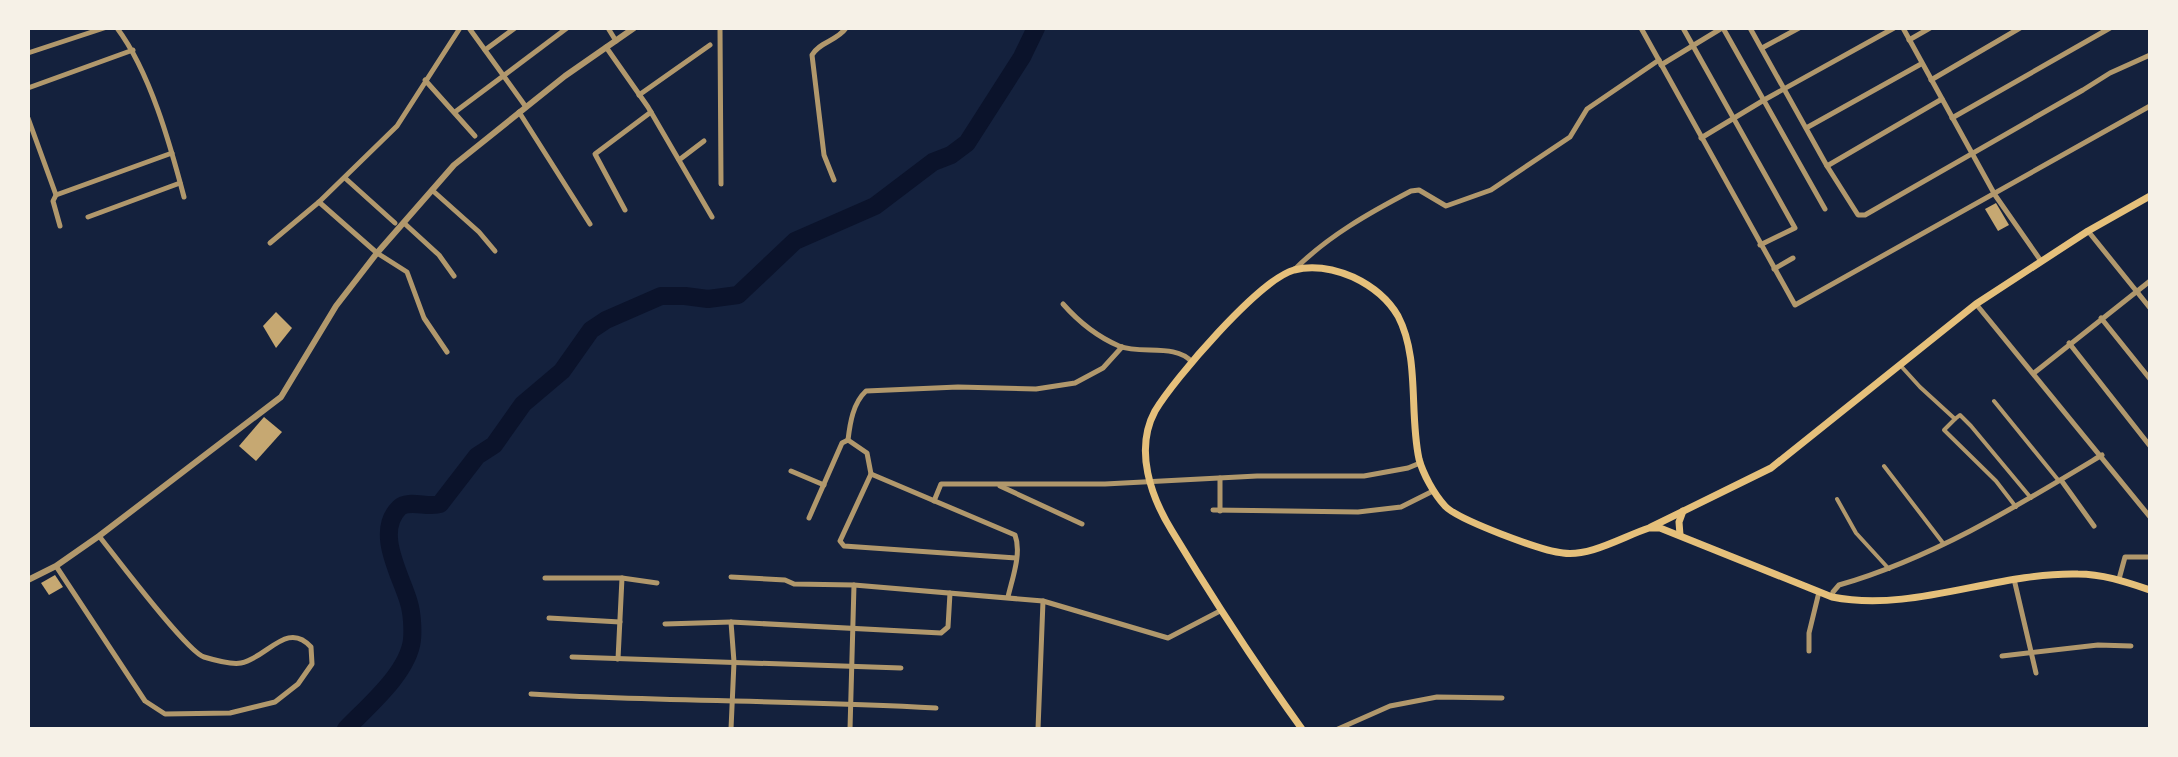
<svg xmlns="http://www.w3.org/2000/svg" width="2178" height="757" viewBox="0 0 2178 757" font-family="'Fira Sans',sans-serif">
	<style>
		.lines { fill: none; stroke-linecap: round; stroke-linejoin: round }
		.river { stroke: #0b132b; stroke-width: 18 }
		.building { fill: #c6a872 }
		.pedestrian { stroke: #b1986c; stroke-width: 4 }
		.minor { stroke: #b1986c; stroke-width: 5 }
		.tertiary { stroke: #b1986c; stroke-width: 6 }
		.secondary { stroke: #e5c07b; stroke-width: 7 }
	</style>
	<rect width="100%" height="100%" fill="#14213d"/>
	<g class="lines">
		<path class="river" d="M 346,729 C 368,706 408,673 412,640 C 413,629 412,613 409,603 C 402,577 374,533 399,508 C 408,499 428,508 440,504 L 477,456 L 494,445 L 523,404 L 562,371 L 591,330 L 606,320 L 661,296 L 685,296 L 708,299 L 738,295 L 795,241 L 875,206 L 933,162 L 951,155 L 967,143 L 1022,57 L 1036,28"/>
	</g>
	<g class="building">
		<path d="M 1996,203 L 2009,225 L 1998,231 L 1985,209 Z"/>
		<path d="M 276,312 L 292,328 L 276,348 L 263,326 Z"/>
		<path d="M 264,417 L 282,432 L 256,461 L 239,446 Z"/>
		<path d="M 55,575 L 63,587 L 49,595 L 41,583 Z"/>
	</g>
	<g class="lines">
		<g class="pedestrian">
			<path d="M 1900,365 L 1920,387 L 1955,419 L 1944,430 L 1996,481 L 2016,507"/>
			<path d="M 1994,401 L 2059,481"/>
			<path d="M 1955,419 L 1960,415 L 1971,426 L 2031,498"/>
			<path d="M 1884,466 L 1943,543"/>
			<path d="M 1837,499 L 1856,533 L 1889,569"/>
		</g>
		<g class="minor">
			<path d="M 117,28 C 150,72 170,144 184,197"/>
			<path d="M 469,28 L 526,107"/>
			<path d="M 608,28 L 616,41"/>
			<path d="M 720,28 L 721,184"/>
			<path d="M 1641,28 L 1795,305 L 2150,106"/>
			<path d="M 1683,28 L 1795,228 L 1760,245"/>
			<path d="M 1723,28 L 1825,209"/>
			<path d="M 1750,28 L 1827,166 L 1858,215 L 1865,215 L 2083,90 L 2110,73 L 2150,55"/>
			<path d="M 1903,28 L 1995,195 L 2041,261"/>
			<path d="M 1909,40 L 1930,28"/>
			<path d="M 606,47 L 648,107 L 712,217"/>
			<path d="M 1762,48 L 1799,28"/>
			<path d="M 485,50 L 515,28"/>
			<path d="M 28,53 L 104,28"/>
			<path d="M 1661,65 L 1722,28"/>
			<path d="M 425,80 L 475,136"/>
			<path d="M 1931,80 L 2020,28"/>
			<path d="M 28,88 L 133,50"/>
			<path d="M 639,95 L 710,45"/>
			<path d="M 455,112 L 567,28"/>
			<path d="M 519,112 L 590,224"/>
			<path d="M 28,118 L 56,195 L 172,153"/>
			<path d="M 1952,118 L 2110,28"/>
			<path d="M 1808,127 L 1921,64"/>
			<path d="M 1701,138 L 1764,100 L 1894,28"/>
			<path d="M 679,160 L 704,141"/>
			<path d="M 1827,166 L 1942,99"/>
			<path d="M 345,178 L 395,223"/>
			<path d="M 834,180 L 824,155 L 812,55 C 819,42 837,41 846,28"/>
			<path d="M 432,190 L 479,232 L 495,251"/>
			<path d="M 56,195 L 53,201 L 60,226"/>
			<path d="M 319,202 L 377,253 L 407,272 L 424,318 L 447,352"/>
			<path d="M 625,210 L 595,154 L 651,112"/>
			<path d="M 88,217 L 180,183"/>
			<path d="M 404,223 L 439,255 L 454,276"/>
			<path d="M 2088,231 L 2150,308"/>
			<path d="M 270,243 L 319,202 L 397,126 L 460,28"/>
			<path d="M 1774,269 L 1793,258"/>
			<path d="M 1294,270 C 1328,236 1369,213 1411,191 L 1419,190 L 1446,206 L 1491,190 L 1570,137 L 1587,109 L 1659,60"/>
			<path d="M 1063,304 C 1078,321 1098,337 1119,346 C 1141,355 1175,343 1192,362"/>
			<path d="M 1976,304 L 2150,517"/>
			<path d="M 2101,318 L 2150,379"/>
			<path d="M 2069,343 L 2150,446"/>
			<path d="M 2034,373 L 2150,281"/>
			<path d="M 848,440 C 850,423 853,403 866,391 L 958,387 L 1036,389 L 1075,383 L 1103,368 L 1122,347"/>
			<path d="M 791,471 L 824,485"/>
			<path d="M 871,474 L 1015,535 C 1022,553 1012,579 1008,597"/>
			<path d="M 1220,478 L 1220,511"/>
			<path d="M 2061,480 L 2094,526"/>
			<path d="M 1000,486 L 1082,524"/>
			<path d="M 934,501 L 941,484 L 1105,484 L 1257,476 L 1364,476 L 1408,468 L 1420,463"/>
			<path d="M 1213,510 L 1358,512 L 1401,507 L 1433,491"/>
			<path d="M 809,518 L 842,443 L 848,440 L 867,453 L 871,474 L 840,541 L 844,546 L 1016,558"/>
			<path d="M 56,566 L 145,701 L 165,714 L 230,713 L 275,702 L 298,684 L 312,664 L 311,647 C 287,620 267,658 241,663 C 231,665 214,660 204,657 C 187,652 115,556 99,536"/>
			<path d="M 731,577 L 785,580 L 794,584 L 854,585"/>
			<path d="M 545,578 L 622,578 L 657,583"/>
			<path d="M 2014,579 L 2036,673"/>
			<path d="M 2119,579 L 2125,557 L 2150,557"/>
			<path d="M 1832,597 L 1833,592 L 1839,585 C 1933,558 2019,505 2102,455"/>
			<path d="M 549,618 L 620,622"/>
			<path d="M 665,624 L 731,622"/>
			<path d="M 1809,651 L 1809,633 L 1819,592"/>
			<path d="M 2002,656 L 2098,645 L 2131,646"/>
			<path d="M 572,657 L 901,668"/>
			<path d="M 618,659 L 622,578"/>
			<path d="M 531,694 C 666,702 801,700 936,708"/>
			<path d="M 731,729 L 734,662 L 731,622 L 941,633 L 948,627 L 950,593"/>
			<path d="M 850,729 L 854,585 L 1043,601 L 1168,638 L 1220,611"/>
			<path d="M 1038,729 L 1043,601"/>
			<path d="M 1338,729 L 1390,706 L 1437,697 L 1502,698"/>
		</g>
		<path class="tertiary" d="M 28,580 L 56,566 L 99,536 L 281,397 L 336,306 L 377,253 L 454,165 L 565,76 L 634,28"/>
		<g class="secondary">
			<path d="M 1651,527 L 1771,468 L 1976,304 L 2088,231 L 2150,196"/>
			<path d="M 1680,535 L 1679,522 L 1683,511"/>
			<path d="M 1302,729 C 1256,665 1213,599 1172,531 C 1151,497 1134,450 1155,411 C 1174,379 1259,280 1294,270 C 1314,265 1334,269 1353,277 C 1372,286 1387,297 1398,316 C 1420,358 1409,413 1419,459 C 1423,474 1434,494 1445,506 C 1458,520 1542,551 1563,553 C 1590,557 1624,536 1649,528 L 1660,528 L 1832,597 C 1914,613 1995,572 2078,574 C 2103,574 2126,582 2150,590"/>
		</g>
	</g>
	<rect width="2178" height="757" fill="none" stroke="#f6f1e7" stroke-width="60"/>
</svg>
